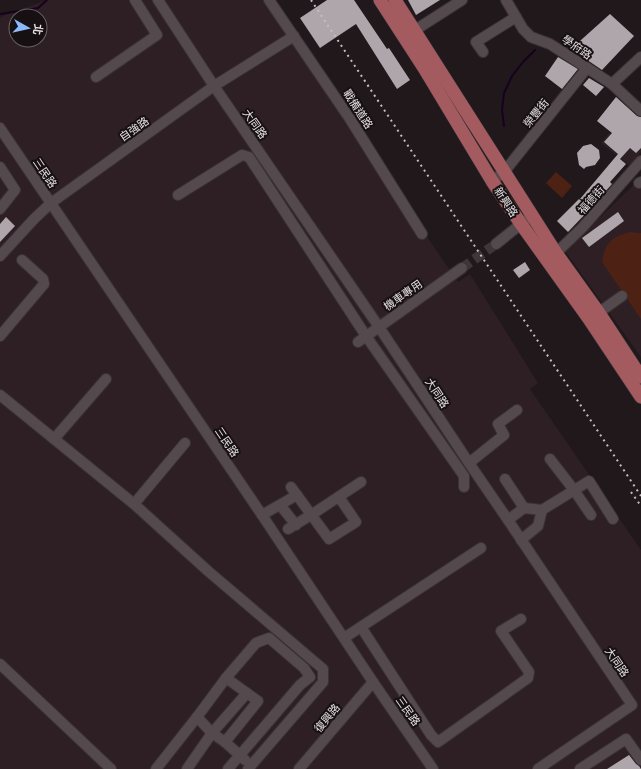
<svg xmlns="http://www.w3.org/2000/svg" width="641" height="769" viewBox="0 0 641 769" font-family="Quicksand,'Noto Sans TC',sans-serif">
	<style>
		.built { fill: #2e1f24; fill-rule: evenodd }
		.green { fill: #4d2214 }
		.lines { fill: none; stroke-linecap: round; stroke-linejoin: round }
		.stream { stroke: #170020; stroke-width: 2 }
		.building { fill: #afa6ac }
		.minor-tunnel { stroke: #3f3639; stroke-width: 10; stroke-dasharray: 10 5; stroke-linecap: butt }
		.minor-casing { stroke: #3a3436; stroke-width: 12 }
		.major-casing { stroke: #3a3436; stroke-width: 14 }
		.minor { stroke: #544a4d; stroke-width: 10 }
		.major { stroke: #a45b60; stroke-width: 13 }
		.rail { stroke: #c5bec0; stroke-width: 2; stroke-dasharray: 2 4; stroke-linecap: butt }
		.labels { text-anchor: middle; stroke-width: 4; stroke-linejoin: round; paint-order: stroke }
		.street-label { font-size: 11px; fill: #e6e0e2; stroke: #171012 }
	</style>
	<rect width="100%" height="100%" fill="#21181b"/>
	<g class="built">
		<path d="M 47,0 L 265,0 L 458,282 L 470,274 L 538,383 L 530,389 L 641,550 L 641,769 L 0,769 L 0,17 ZM 16,16 L 40,16 L 40,40 L 16,40 Z"/>
		<path d="M 641,130 L 641,152 L 630,166 L 601,143 L 609,133 L 627,147 Z"/>
		<path d="M 641,178 L 641,357 L 565,251 Z"/>
	</g>
	<g class="green">
		<path d="M 556,172 L 572,186 L 562,198 L 546,183 Z"/>
		<path d="M 630,232 L 641,233 L 641,319 L 602,262 C 605,243 611,237 630,232 Z"/>
	</g>
	<g class="lines">
		<g class="stream">
			<path d="M 0,14 L 38,8 L 47,0"/>
			<path d="M 504,126 L 502,110 L 504,93 L 512,76 L 523,62 L 535,50"/>
		</g>
	</g>
	<g class="building">
		<path d="M 327,0 L 354,0 L 387,49 L 389,48 L 410,80 L 397,89 L 356,24 L 320,48 L 300,18 Z"/>
		<path d="M 408,0 L 440,0 L 416,15 Z"/>
		<path d="M 610,14 L 634,36 L 602,70 L 571,49 Z"/>
		<path d="M 558,57 L 578,69 L 562,89 L 545,76 Z"/>
		<path d="M 589,78 L 604,87 L 596,96 L 583,85 Z"/>
		<path d="M 616,97 L 637,116 L 641,117 L 641,148 L 636,153 L 630,148 L 620,159 L 626,164 L 610,182 L 612,184 L 597,201 L 580,199 L 618,154 L 604,142 L 612,133 L 597,121 Z"/>
		<path d="M 591,144 L 599,150 L 600,158 L 595,165 L 586,167 L 584,169 L 579,165 L 577,153 L 583,146 Z"/>
		<path d="M 579,199 L 590,209 L 568,232 L 557,221 Z"/>
		<path d="M 618,212 L 624,221 L 589,247 L 582,238 Z"/>
		<path d="M 6,217 L 15,226 L 0,242 L 0,224 Z"/>
		<path d="M 525,262 L 530,270 L 519,278 L 513,270 Z"/>
		<path d="M 629,755 L 636,764 L 639,766 L 641,769 L 607,769 Z"/>
	</g>
	<g class="lines">
		<path class="minor-tunnel" d="M 462,268 L 496,244"/>
		<g class="minor-casing">
			<g id="minor">
				<path d="M 158,0 L 214,86 L 379,327 L 469,463 L 508,520 L 632,705 L 538,769"/>
				<path d="M 269,0 L 350,119 L 422,234"/>
				<path d="M 506,0 L 523,29 L 531,37 L 550,44 L 612,84 L 641,111"/>
				<path d="M 409,34 L 462,0"/>
				<path d="M 483,52 L 476,42 L 516,17"/>
				<path d="M 96,77 L 157,35 L 135,0"/>
				<path d="M 612,84 L 641,57"/>
				<path d="M 0,128 L 262,515 L 373,682 L 433,769"/>
				<path d="M 0,167 L 15,190 L 0,209"/>
				<path d="M 492,181 L 504,172 L 587,68"/>
				<path d="M 639,183 L 641,182"/>
				<path d="M 178,195 L 242,155 L 249,157 L 366,336 L 464,476 L 464,487"/>
				<path d="M 496,244 L 526,220"/>
				<path d="M 0,256 L 34,219 L 51,203 L 214,86 L 294,36"/>
				<path d="M 550,257 L 556,253 L 582,228 L 641,161"/>
				<path d="M 594,316 L 622,296"/>
				<path d="M 0,336 L 44,284 L 43,279 L 22,260"/>
				<path d="M 358,342 L 462,268"/>
				<path d="M 0,395 L 134,504 L 208,571 L 323,669 L 323,682 L 248,769"/>
				<path d="M 54,439 L 106,379"/>
				<path d="M 550,459 L 574,490 L 591,515"/>
				<path d="M 469,463 L 504,435 L 498,424 L 517,410"/>
				<path d="M 505,479 L 524,508"/>
				<path d="M 291,487 L 329,539 L 356,522 L 339,497"/>
				<path d="M 134,504 L 185,443"/>
				<path d="M 280,505 L 296,525"/>
				<path d="M 262,515 L 297,495"/>
				<path d="M 508,520 L 524,508 L 542,510 L 589,481 L 613,519"/>
				<path d="M 288,529 L 311,515 L 361,482"/>
				<path d="M 521,540 L 538,526 L 542,510"/>
				<path d="M 361,627 L 431,735 L 438,742 L 528,678 L 529,672 L 501,631 L 521,619"/>
				<path d="M 344,638 L 481,548"/>
				<path d="M 0,664 L 111,769"/>
				<path d="M 197,717 L 212,733 L 225,742 L 245,760"/>
				<path d="M 225,742 L 258,701 L 226,678"/>
				<path d="M 156,769 L 197,717 L 226,678 L 256,643 L 269,638 L 304,668 L 310,677 L 300,685 L 228,769"/>
				<path d="M 187,769 L 212,733 L 247,693"/>
				<path d="M 299,769 L 373,682"/>
				<path d="M 580,769 L 626,739 L 641,760"/>
			</g>
		</g>
		<g class="major-casing">
			<g id="major">
				<path d="M 380,0 L 424,68 L 492,181 L 521,224 L 589,319 L 641,397"/>
				<path d="M 395,0 L 556,253 L 599,313 L 641,377"/>
			</g>
		</g>
		<use href="#minor" class="minor"/>
		<use href="#major" class="major"/>
		<g class="rail">
			<path d="M 311,0 L 641,496"/>
			<path d="M 631,492 L 641,506"/>
		</g>
	</g>
	<g class="labels">
		<g class="street-label">
			<text transform="translate(577 47) rotate(34)" y="4">學府路</text>
			<text transform="translate(358 109) rotate(57)" y="4">戰備道路</text>
			<text transform="translate(536 113) rotate(-51)" y="4">榮豐街</text>
			<text transform="translate(255 124) rotate(55)" y="4">大同路</text>
			<text transform="translate(134 129) rotate(-35)" y="4">自強路</text>
			<text transform="translate(45 173) rotate(56)" y="4">三民路</text>
			<text transform="translate(591 200) rotate(-48)" y="4">福德街</text>
			<text transform="translate(506 202) rotate(57)" y="4">新興路</text>
			<text transform="translate(403 295) rotate(-35)" y="4">機車專用</text>
			<text transform="translate(437 393) rotate(57)" y="4">大同路</text>
			<text transform="translate(227 442) rotate(56)" y="4">三民路</text>
			<text transform="translate(617 662) rotate(56)" y="4">大同路</text>
			<text transform="translate(408 711) rotate(55)" y="4">三民路</text>
			<text transform="translate(327 718) rotate(-50)" y="4">復興路</text>
		</g>
	</g>
	<g transform="translate(28 28) rotate(98)"><circle r="19" fill="#171012" stroke="#6a6365"/>
	<path d="M0-3L7 15L0 10L-7 15Z" fill="#8cb9fc"/>
	<text y="-6" font-size="11" font-weight="bold" text-anchor="middle" fill="#e6e0e2">北</text>
	</g>
</svg>
